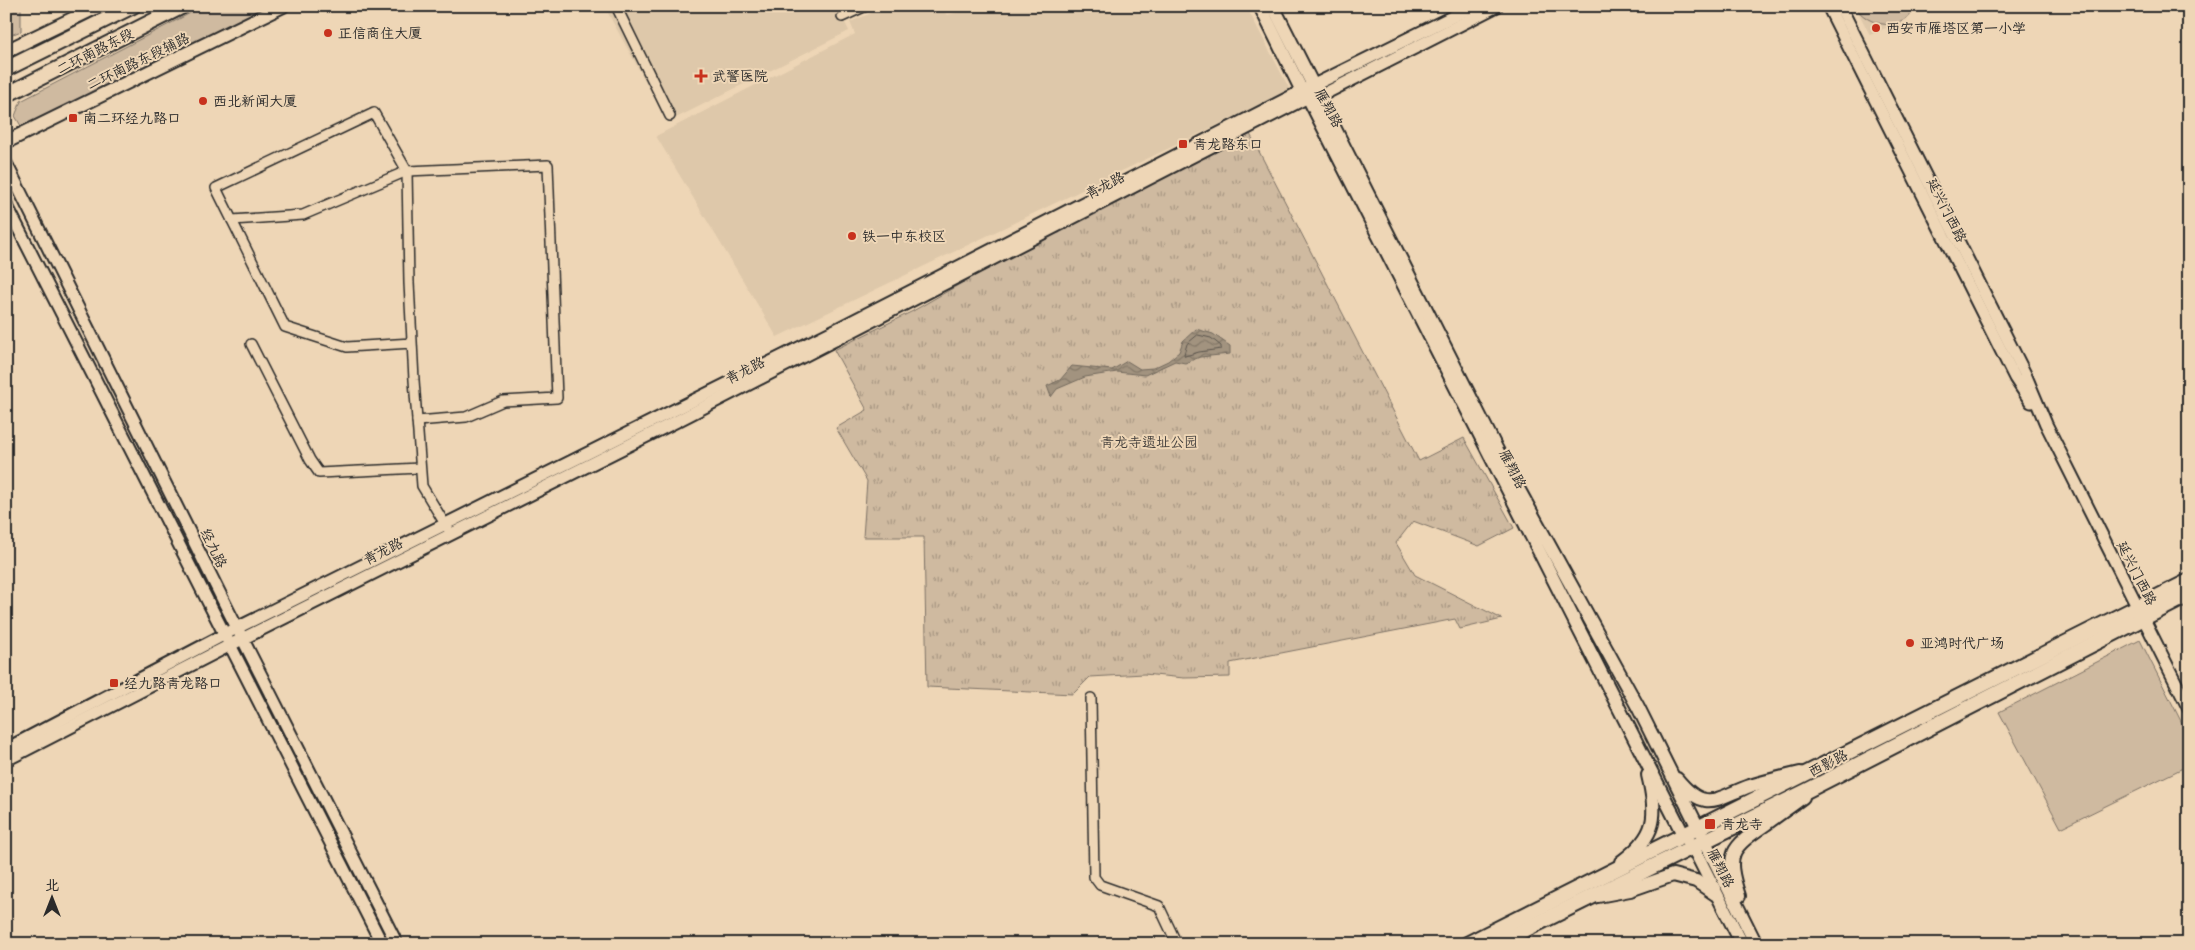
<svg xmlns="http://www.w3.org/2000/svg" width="2195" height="950" viewBox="0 0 2195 950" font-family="'Playpen Sans','LXGW WenKai TC',sans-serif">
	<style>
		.built { fill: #dec8aa }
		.grass { fill: #cfbaa0; stroke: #7d7266 }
		.park { fill: url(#park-tufts); stroke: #7d7266 }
		.water { fill: url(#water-waves); stroke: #72695d }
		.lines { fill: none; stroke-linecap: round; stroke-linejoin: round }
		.shore { stroke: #5b554d; stroke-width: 1 }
		.minor-casing { stroke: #2b2b2b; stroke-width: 12 }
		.tertiary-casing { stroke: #2b2b2b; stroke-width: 15 }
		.secondary-casing { stroke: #2b2b2b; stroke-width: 16 }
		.primary-casing { stroke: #2b2b2b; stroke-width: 18 }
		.trunk-casing { stroke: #2b2b2b; stroke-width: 18 }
		.minor { stroke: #eed6b6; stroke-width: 9 }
		.tertiary { stroke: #eed6b6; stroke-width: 11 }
		.secondary { stroke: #eed6b6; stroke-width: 12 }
		.primary { stroke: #eed6b6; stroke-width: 14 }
		.trunk { stroke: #eed6b6; stroke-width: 14 }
		.poi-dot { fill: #c8321e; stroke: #eed6b6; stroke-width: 2 }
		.labels { text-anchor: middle; stroke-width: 4; stroke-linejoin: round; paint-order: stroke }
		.poi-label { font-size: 14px; fill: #2b2b2b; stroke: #eed6b6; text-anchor: start }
		.street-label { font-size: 14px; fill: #2b2b2b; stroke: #eed6b6 }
		.park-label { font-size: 14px; fill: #44403d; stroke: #eed6b6 }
	</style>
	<defs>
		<pattern id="park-tufts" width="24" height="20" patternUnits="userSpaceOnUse" patternTransform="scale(1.25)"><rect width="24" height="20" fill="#cfbaa0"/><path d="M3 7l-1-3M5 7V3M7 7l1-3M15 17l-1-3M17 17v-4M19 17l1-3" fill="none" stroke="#a89783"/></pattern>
		<pattern id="water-waves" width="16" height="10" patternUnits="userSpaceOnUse" patternTransform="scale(1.25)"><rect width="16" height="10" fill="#a2937f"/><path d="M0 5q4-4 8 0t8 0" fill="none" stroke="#847868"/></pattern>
	</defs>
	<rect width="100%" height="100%" fill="#eed6b6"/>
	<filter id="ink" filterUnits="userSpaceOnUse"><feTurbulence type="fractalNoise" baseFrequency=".02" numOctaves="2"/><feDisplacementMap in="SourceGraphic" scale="10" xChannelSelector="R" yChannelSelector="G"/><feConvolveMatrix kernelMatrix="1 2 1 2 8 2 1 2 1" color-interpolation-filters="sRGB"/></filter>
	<g filter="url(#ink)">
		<g class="built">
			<path d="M 604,6 L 837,6 L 849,31 L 668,122 Z"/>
			<path d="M 888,6 L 939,6 L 947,15 L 984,6 L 1246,6 L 1290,90 L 777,337 L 656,136 L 855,34 L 850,22 Z"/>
			<path d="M 1855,6 L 1930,6 L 1912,12 L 1904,20 L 1870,35 Z"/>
		</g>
		<g class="grass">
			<path d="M 6,6 L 21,6 L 21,31 L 6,37 Z"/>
			<path d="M 204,6 L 267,6 L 23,129 L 15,116 L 21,101 Z"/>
			<path d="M 1855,6 L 1914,6 C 1906,34 1866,27 1855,6 Z"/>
			<path d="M 2140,640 L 2189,737 L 2189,765 L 2061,828 L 1999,712 Z"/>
		</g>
		<path class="park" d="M 1250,134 L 1419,461 L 1464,438 L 1514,528 L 1479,546 L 1413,521 L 1396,543 L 1415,575 L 1502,619 L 1460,629 L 1455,619 L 1230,663 L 1230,677 L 1184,678 L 1144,674 L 1090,677 L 1073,694 L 927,687 L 924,537 L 863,537 L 867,481 L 836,428 L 867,410 L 834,350 L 913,311 L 1054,230 Z"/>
		<path class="water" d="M 1196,329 L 1213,334 L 1230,346 L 1230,354 L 1200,357 L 1185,363 L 1175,361 L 1145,375 L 1117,372 L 1085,377 L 1057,389 L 1051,397 L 1047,386 L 1060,380 L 1072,366 L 1112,370 L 1127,361 L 1140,369 L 1153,368 L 1168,361 L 1179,352 L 1183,341 Z"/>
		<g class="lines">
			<path class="shore" d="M 1198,335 L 1211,338 L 1221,346 L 1221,349 L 1199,352 L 1185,356 L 1184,354 L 1187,344 Z"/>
			<g class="minor-casing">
				<g id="minor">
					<path d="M 616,6 L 670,116"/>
					<path d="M 842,17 L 866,6"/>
					<path d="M 232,220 L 303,215 L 407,171 L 548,165 L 557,398 L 503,401 L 466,417 L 417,421"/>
					<path d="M 412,343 L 347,347 L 285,327 L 216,188 L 374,113 L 407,171 L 409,283 L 414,380 L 422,486 L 448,529"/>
					<path d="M 251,344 L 310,460 L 319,473 L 420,468"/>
					<path d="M 1091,698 L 1094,877 L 1100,885 L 1159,906 L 1177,944"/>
				</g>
			</g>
			<g class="tertiary-casing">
				<g id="tertiary">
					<path d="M 1828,6 L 2015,378 L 2031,402"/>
					<path d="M 1840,6 L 2025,374 L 2046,424 L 2189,709"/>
					<path d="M 6,163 L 228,610 L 397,944"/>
					<path d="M 6,204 L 382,944"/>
					<path d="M 6,749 L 237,628 L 837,329 L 1302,91 L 1474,6"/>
					<path d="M 6,760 L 242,639 L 679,420 L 1308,97 L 1320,96 L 1497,6"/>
				</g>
			</g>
			<g class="secondary-casing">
				<g id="secondary">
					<path d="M 1260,6 L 1302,91 L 1308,97 L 1683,834 L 1693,847 L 1742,944"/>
					<path d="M 1273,6 L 1498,452 L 1638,707 L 1756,944"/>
					<path d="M 6,51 L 99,6"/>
					<path d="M 6,142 L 283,6"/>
					<path d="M 1677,779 C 1706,814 1716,798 1750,786 C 1766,781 1783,777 1800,773"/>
					<path d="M 1621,862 C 1657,836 1658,816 1648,775"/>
					<path d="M 1598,896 L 1630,890 L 1673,875 L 1696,881 L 1715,894"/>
					<path d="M 1739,896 C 1725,853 1731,848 1766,824 C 1778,815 1791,806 1803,797"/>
				</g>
			</g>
			<g class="primary-casing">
				<g id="primary">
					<path d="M 1467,944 L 2189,581"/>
					<path d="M 1496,944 L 1808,790 L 2189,595"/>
				</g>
			</g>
			<g class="trunk-casing">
				<g id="trunk">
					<path d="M 6,69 L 133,6"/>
					<path d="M 6,95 L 183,6"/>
				</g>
			</g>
			<use href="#minor" class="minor"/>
			<use href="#tertiary" class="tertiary"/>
			<use href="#secondary" class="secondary"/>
			<use href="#primary" class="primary"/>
			<use href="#trunk" class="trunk"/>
		</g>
	</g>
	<g class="poi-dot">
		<circle cx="1876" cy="28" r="5"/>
		<circle cx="328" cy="33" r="5"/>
		<path d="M698.5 68.5h5v5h5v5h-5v5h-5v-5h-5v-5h5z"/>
		<circle cx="203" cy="101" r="5"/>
		<rect x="68" y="113" width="10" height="10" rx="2.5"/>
		<rect x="1178" y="139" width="10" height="10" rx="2.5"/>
		<circle cx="852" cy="236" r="5"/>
		<circle cx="1910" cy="643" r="5"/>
		<rect x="109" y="678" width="10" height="10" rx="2.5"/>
		<rect x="1704" y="818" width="12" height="12" rx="2.5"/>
	</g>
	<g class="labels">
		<g class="poi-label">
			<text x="1886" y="33">西安市雁塔区第一小学</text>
			<text x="338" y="38">正信商住大厦</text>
			<text x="712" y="81">武警医院</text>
			<text x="213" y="106">西北新闻大厦</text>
			<text x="83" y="123">南二环经九路口</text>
			<text x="1193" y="149">青龙路东口</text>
			<text x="862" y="241">铁一中东校区</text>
			<text x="1920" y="648">亚鸿时代广场</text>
			<text x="124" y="688">经九路青龙路口</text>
			<text x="1721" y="829">青龙寺</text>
		</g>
		<g class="street-label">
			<text transform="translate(95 51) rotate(-27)" y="5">二环南路东段</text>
			<text transform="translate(138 61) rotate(-26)" y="5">二环南路东段辅路</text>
			<text transform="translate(1329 108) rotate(61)" y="5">雁翔路</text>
			<text transform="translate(1105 185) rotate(-28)" y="5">青龙路</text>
			<text transform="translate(1947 210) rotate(63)" y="5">延兴门西路</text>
			<text transform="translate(745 370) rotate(-27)" y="5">青龙路</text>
			<text transform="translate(1513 469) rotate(63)" y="5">雁翔路</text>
			<text transform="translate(214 548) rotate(64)" y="5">经九路</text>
			<text transform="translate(383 551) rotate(-27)" y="5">青龙路</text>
			<text transform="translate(2137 573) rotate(63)" y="5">延兴门西路</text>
			<text transform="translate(1828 763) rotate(-27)" y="5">西影路</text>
			<text transform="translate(1721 868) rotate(63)" y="5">雁翔路</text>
		</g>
		<g class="park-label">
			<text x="1149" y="447">青龙寺遗址公园</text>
		</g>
	</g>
	<rect width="2195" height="950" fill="none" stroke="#eed6b6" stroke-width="25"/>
	<rect x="12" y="12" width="2170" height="925" fill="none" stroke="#2b2b2b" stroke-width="2" filter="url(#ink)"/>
	<g transform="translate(52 898)" stroke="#eed6b6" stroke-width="4" paint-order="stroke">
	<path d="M0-4L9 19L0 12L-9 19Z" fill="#2b2b2b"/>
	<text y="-8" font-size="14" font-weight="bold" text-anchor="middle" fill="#2b2b2b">北</text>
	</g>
</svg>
